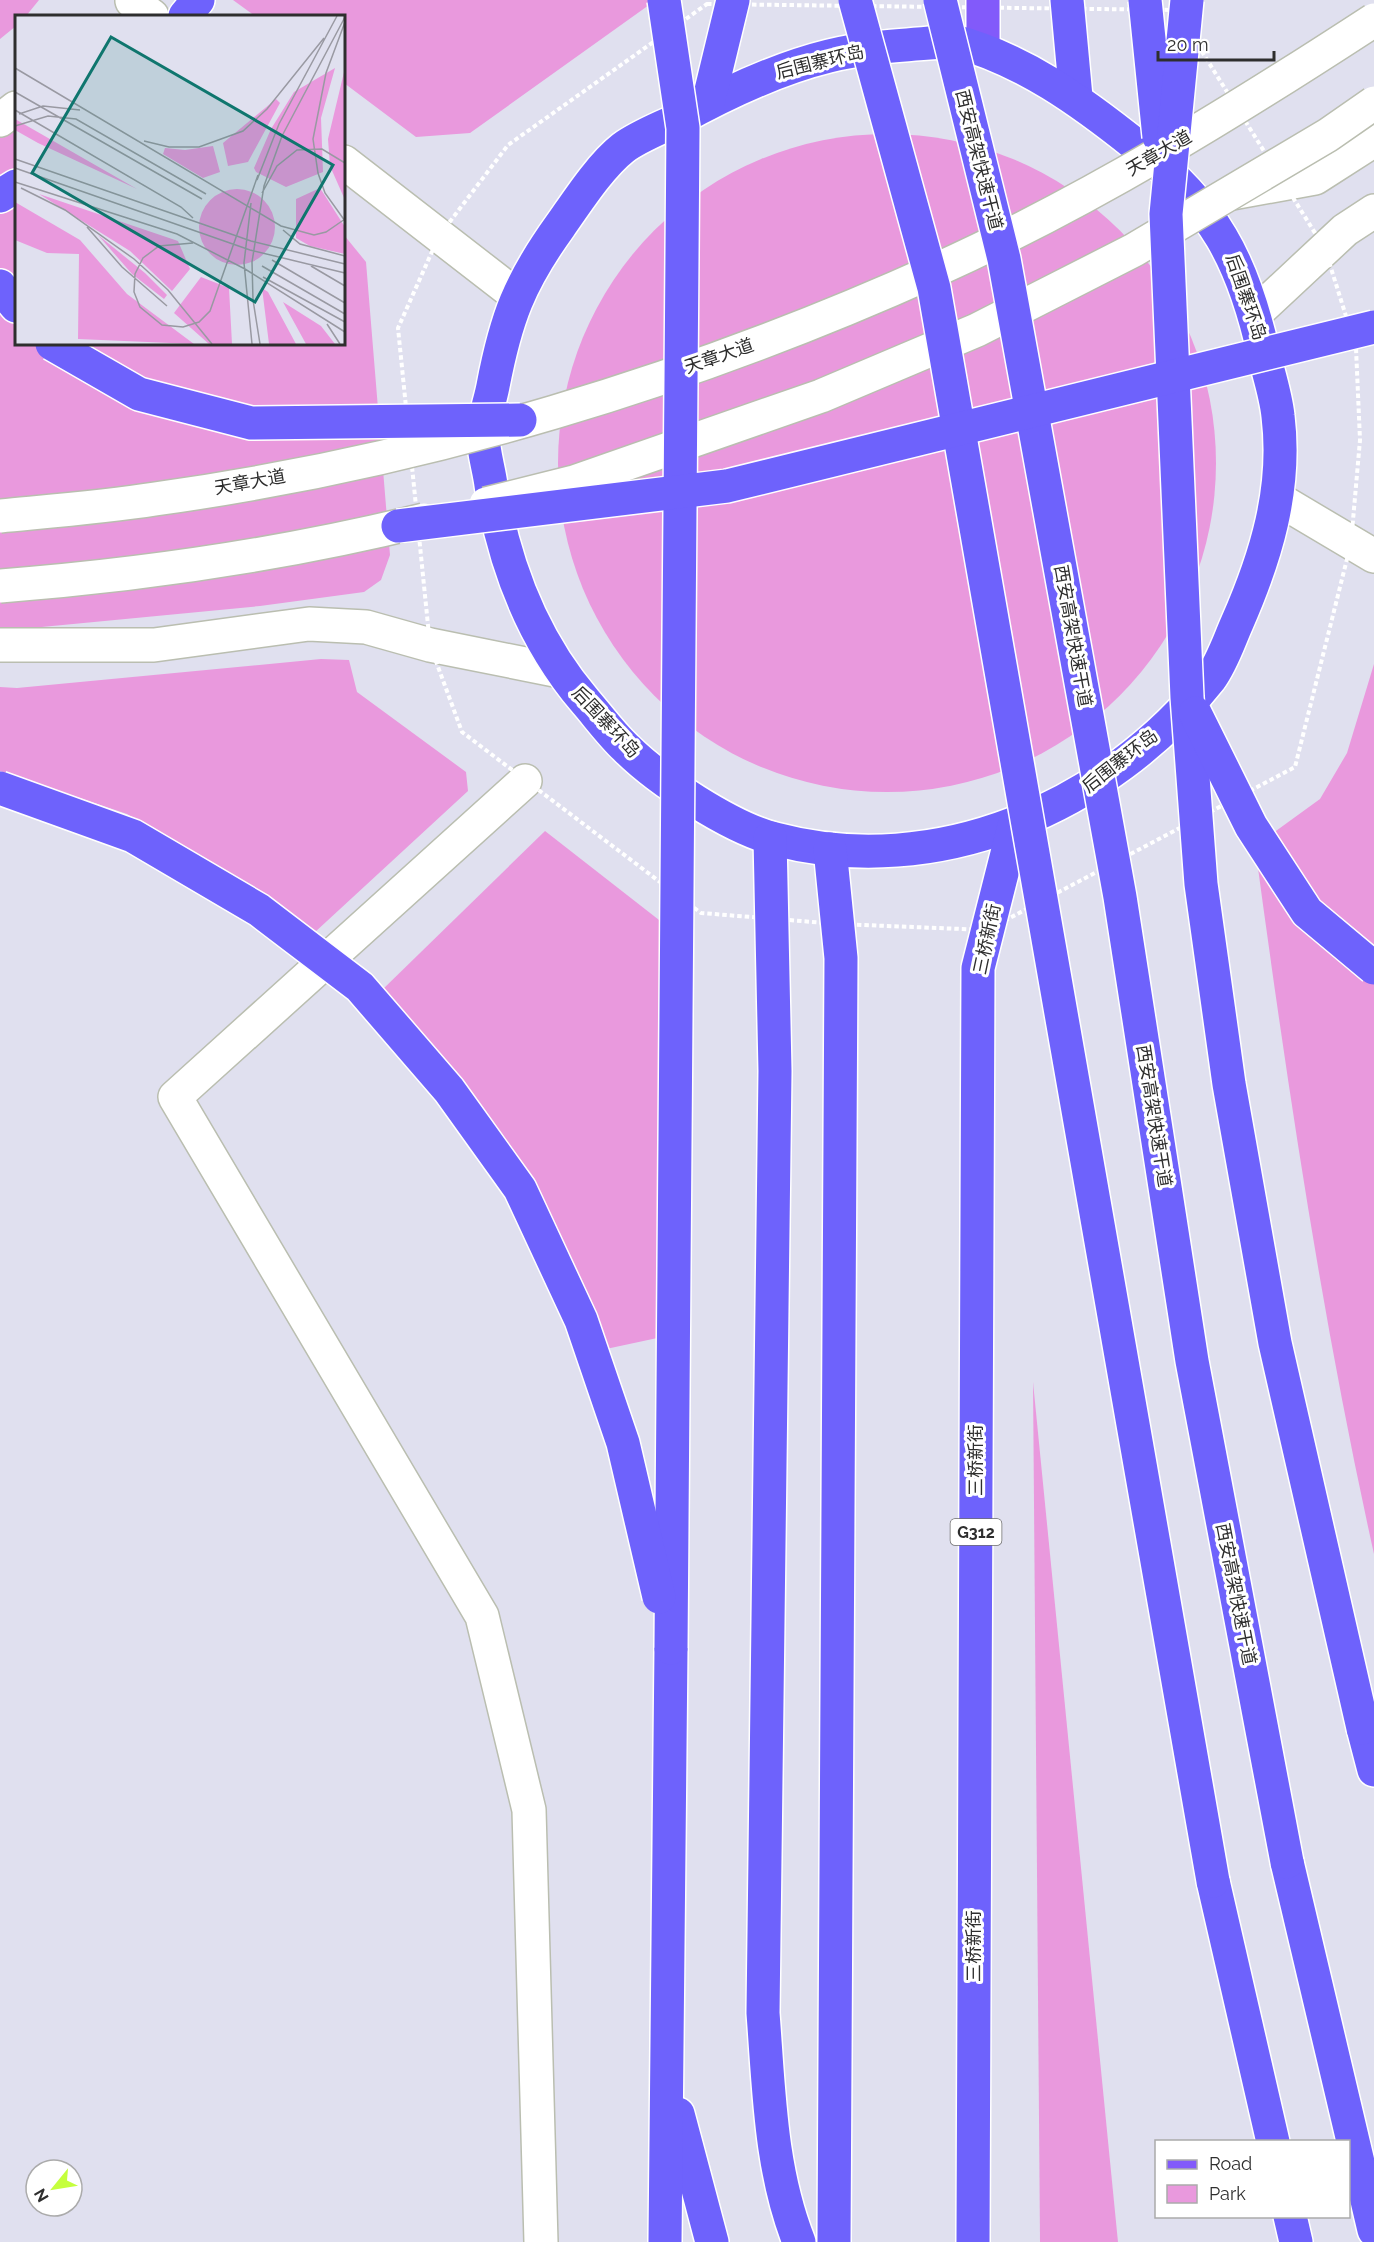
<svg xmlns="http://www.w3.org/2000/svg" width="1374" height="2242" viewBox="0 0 1374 2242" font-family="Raleway,'Noto Sans SC',sans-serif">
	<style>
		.green { fill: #e999dd }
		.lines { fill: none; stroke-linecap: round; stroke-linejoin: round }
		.minor-casing { stroke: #babeb0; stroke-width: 36 }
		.tertiary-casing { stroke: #babeb0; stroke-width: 36 }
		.primary-casing { stroke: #fff; stroke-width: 36 }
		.trunk-casing { stroke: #fff; stroke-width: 36 }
		.path { stroke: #fff; stroke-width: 4; stroke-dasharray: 4.5 3; stroke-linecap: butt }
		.minor { stroke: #fff; stroke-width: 33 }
		.tertiary { stroke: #fff; stroke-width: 33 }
		.primary { stroke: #825afa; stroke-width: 33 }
		.trunk { stroke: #6e62fc; stroke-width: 33 }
		.secondary-bridge-casing { stroke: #babeb0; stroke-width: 36; stroke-linecap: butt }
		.trunk-bridge-casing { stroke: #fff; stroke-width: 36; stroke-linecap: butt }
		.secondary-bridge { stroke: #fff; stroke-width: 33 }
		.trunk-bridge { stroke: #6e62fc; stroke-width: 33 }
		.labels { text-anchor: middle; stroke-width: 6; stroke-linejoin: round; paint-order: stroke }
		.shield { fill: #fff; stroke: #6d6d6d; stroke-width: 1.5 }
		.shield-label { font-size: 16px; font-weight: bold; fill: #2e2e2e }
		.street-label { font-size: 18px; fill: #2e2e2e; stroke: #fff }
		.inset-road { fill: none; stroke: #9999a2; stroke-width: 1.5 }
		.view { fill: #0f766e; fill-opacity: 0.15; stroke: #0f766e; stroke-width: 3 }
		.inset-edge { fill: none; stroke: #2e2e2e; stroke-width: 3 }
	</style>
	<rect width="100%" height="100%" fill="#e0e0ef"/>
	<g class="green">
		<path d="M 0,0 L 39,0 L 26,16 L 16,16 L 16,26 L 0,39 Z"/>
		<path d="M 233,0 L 656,0 L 470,133 L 416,137 L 344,83 L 344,16 L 255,16 Z"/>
		<path d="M 16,125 L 16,344 L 344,344 L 344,235 L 366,262 L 390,555 L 381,580 L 364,592 L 260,606 L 0,631 L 0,136 Z"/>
		<circle cx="887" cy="463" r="329"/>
		<path d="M 321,659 L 349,660 L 357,692 L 466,772 L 468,791 L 314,933 L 250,889 L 127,814 L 0,771 L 0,687 L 17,688 Z"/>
		<path d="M 1374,664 L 1374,1554 C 1322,1320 1287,1083 1255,846 L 1320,799 L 1347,753 Z"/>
		<path d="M 545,831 L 668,927 L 662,1337 L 606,1349 L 381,991 Z"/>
		<path d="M 1033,1382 L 1118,2242 L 1040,2242 Z"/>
	</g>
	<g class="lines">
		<g class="minor-casing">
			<path id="minor" d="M 525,781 L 175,1097 L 482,1616 L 529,1810 L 541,2242"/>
		</g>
		<g class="tertiary-casing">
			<g id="tertiary">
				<path d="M 132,1 L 152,16"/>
				<path d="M 0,120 L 16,108"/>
				<path d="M 344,162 L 517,296"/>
				<path d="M 1232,193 L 1315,178 L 1374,140"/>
				<path d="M 1255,314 L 1345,230 L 1374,211"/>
				<path d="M 1278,499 L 1374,556"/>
				<path d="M 0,645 L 154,645 L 309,624 L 366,627 L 430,645 L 560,671"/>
			</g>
		</g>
		<g class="primary-casing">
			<path id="primary" d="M 983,49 L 983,0"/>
		</g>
		<g class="trunk-casing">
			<g id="trunk">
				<path d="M 1067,0 L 1076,97"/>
				<path d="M 185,16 L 198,0"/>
				<path d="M 954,41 C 1023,59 1082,102 1137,146 C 1214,206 1243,260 1264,355 C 1269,375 1276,396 1278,416 C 1287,489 1266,557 1237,623 C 1229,641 1222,663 1210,679 C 1109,807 936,882 775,839 C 731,828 658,780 626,748 C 611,734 598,716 585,701 C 532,639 504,564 491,485 C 489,469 483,451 483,435 C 483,420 490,402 493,386 C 506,318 519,283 560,226 C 577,202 600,166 623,148 C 639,136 661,128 679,119 C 726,93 776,69 829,56 C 869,46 912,45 954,41 Z"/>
				<path d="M 708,103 L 733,0"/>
				<path d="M 0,196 L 16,186"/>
				<path d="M 0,286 L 16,306"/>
				<path d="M 770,838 L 775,1071 L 763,2013 C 769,2090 770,2169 799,2242"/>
				<path d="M 830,849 L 841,958 L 834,2242"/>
				<path d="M 1363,1728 L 1374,1770"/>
				<path d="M 1287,1862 L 1374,2230"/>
				<path d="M 1213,1881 L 1273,2142"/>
				<path d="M 678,2114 L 712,2242"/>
				<path d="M 1290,2216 L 1296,2242"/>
				<path d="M 665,2242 L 671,1648"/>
				<path d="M 973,2242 L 978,968 L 1014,826"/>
			</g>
		</g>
		<path class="path" d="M 707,4 L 1176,10 L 1325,249 L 1356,348 L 1360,440 L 1351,543 L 1295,767 L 987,930 L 838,924 L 701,913 L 462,732 L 430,645 L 398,328 L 439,236 L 508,145 Z"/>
		<use href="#minor" class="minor"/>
		<use href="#tertiary" class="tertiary"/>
		<use href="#primary" class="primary"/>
		<use href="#trunk" class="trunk"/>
		<g class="secondary-bridge-casing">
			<g id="secondary-bridge">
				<path d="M 486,504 L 574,482 L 821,396 L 977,330 L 1134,250 L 1328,135 L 1374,103"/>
				<path d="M 0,516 C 52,511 104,507 155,499 C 423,462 690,381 936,270 C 1089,201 1233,112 1374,20"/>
				<path d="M 0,586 C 142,575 286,554 424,520"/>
			</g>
		</g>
		<g class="trunk-bridge-casing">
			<g id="trunk-bridge">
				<path d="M 664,0 L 683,128 L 671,1648"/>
				<path d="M 855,0 L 934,288 L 1213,1881"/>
				<path d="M 940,0 L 1004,259 L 1120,897 L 1192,1361 L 1287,1862"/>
				<path d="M 1145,0 L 1159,137"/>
				<path d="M 1187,0 L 1166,214 L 1187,697 L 1201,884 L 1229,1084 L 1275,1343 L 1363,1728"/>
				<path d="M 52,344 L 139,394 L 251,423 L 520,420"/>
				<path d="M 398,526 L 727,486 L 1374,327"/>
				<path d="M 1195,713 L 1251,826 L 1307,912 L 1374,968"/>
				<path d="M 0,788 L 133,836 L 259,910 L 360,987 L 449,1090 L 520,1189 L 581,1320 L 623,1443 L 659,1597"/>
			</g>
		</g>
		<use href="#secondary-bridge" class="secondary-bridge"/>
		<use href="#trunk-bridge" class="trunk-bridge"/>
	</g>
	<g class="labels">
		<rect class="shield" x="950.5" y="1519" width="51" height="26" rx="4.5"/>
		<g class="shield-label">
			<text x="976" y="1538">G312</text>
		</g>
		<g class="street-label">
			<text transform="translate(820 62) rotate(-14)" y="6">后围寨环岛</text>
			<text transform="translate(1159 153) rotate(-30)" y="6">天章大道</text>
			<text transform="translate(979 160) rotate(76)" y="6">西安高架快速干道</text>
			<text transform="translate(1246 297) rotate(71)" y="6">后围寨环岛</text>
			<text transform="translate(719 356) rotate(-19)" y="6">天章大道</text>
			<text transform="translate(250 482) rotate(-10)" y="6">天章大道</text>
			<text transform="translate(1073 636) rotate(80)" y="6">西安高架快速干道</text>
			<text transform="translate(606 722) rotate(47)" y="6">后围寨环岛</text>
			<text transform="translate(1120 761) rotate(-38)" y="6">后围寨环岛</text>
			<text transform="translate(987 939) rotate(-78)" y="6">三桥新街</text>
			<text transform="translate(1154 1116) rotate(81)" y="6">西安高架快速干道</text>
			<text transform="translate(976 1460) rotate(-90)" y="6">三桥新街</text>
			<text transform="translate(1236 1594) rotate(79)" y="6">西安高架快速干道</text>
			<text transform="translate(974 1946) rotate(-90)" y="6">三桥新街</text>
		</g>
	</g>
	<g transform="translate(15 15)">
		<rect width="330" height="330" fill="#e0e0ef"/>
		<path d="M 320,53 L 306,103 L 308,157 L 271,172 L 241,157 L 239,153 L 256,114 L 279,77 ZM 330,53 L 329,101 L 330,185 L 315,151 L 313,124 ZM 261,84 L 265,88 L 233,147 L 213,151 L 208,128 ZM 0,104 L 122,174 L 23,128 L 0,115 ZM 198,131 L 205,157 L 188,163 L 148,139 L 150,133 L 170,135 ZM 305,173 L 330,212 L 330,239 L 295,231 L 281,223 L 281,184 ZM184 212a38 38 0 1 1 76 0a38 38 0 1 1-76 0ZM 24,179 L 163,226 L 175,254 L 157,276 L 115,236 ZM 0,187 L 65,225 L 112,279 L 179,329 L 63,324 L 64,239 L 32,238 L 0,225 ZM 83,220 L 130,258 L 152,280 L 149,284 L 117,259 ZM 186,262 L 214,273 L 217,329 L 194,329 L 159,298 ZM 247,273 L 253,277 L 281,329 L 254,329 ZM 268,287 L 306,311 L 320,329 L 291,329 Z" fill="#e999dd"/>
		<path class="inset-road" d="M 330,7 L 311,58 L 298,124 L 303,158 L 310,178 L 330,206M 0,53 L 266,211 L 299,220 L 311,217 L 330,204M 0,77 L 187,184M 0,95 L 166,192 L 178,203M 4,99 L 28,91 L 65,95M 0,111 L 33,101 L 61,104 L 191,179M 129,126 L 154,132 L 184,132 L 228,116 L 252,94 L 309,23M 0,144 L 236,226 L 330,249M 0,153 L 235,235 L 330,258M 242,165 L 264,109 L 322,1M 0,167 L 162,219 L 230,254 L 330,317M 6,173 L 50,195 L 119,244 L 153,275 L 197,329M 247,178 L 262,151 L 282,135 L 307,134 L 330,148M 236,188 L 229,248 L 237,329M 72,212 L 107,252 L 152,291M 268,215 L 285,229 L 330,241M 178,228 L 144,231 L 128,243 L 120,259 L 119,277 L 125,292 L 147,310 L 168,312 L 184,307 L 195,296 L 243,160M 257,245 L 330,288M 247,251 L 330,299M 296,251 L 330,271M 248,262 L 330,307M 312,309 L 325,329M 245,329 L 238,285 L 237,247 L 249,171 L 267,121 L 330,2"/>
		<path class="view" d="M 96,22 L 318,150 L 240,287 L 17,158 Z"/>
		<rect width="330" height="330" class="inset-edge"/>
	</g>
	<rect x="1155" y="2140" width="195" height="78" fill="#ffffff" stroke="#ababab" stroke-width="1.5"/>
	<rect x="1167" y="2160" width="30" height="9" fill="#825afa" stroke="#ababab" stroke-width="1.5"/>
	<text x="1209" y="2170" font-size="18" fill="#2e2e2e">Road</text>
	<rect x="1167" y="2185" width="30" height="18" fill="#e999dd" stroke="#ababab" stroke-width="1.5"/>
	<text x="1209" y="2200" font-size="18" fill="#2e2e2e">Park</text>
	<g transform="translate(54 2188) rotate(240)"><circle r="28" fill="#ffffff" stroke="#ababab" stroke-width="1.5"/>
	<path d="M0-4.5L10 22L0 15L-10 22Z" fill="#c5ff3d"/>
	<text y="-9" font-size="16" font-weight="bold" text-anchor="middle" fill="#2e2e2e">N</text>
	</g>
	<path d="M1158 51v9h116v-9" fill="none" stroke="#2e2e2e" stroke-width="3"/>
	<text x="1167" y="51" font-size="18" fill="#2e2e2e" stroke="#ffffff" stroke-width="4.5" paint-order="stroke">20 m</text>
</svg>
